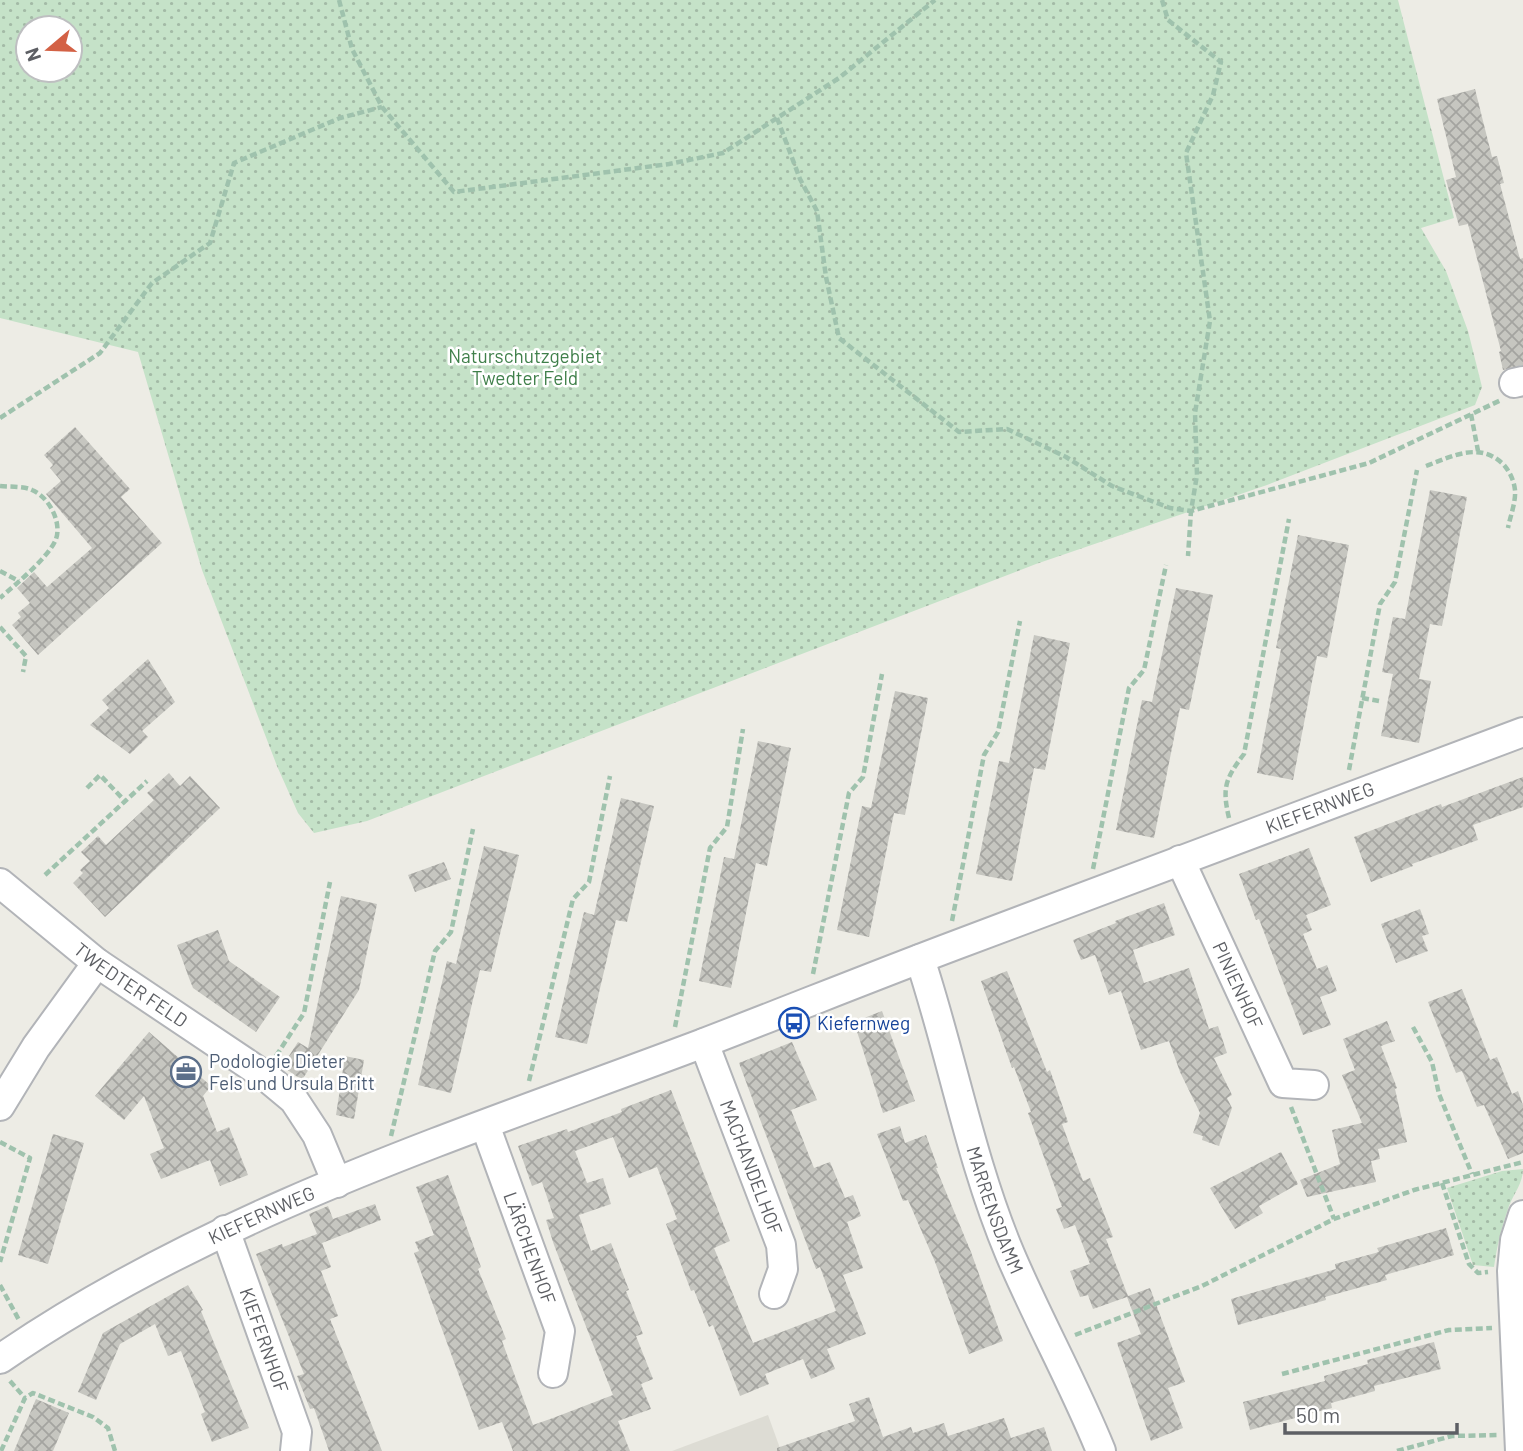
<svg xmlns="http://www.w3.org/2000/svg" width="1523" height="1451" viewBox="0 0 1523 1451" font-family="Barlow,sans-serif">
	<style>
		.education { fill: #dddcd4 }
		.park { fill: url(#park-dots); fill-rule: evenodd }
		.building { fill: url(#building-cross-hatch) }
		.lines { fill: none; stroke-linecap: round; stroke-linejoin: round }
		.minor-casing { stroke: #b2b4b8; stroke-width: 32 }
		.path { stroke: #9fc2ad; stroke-width: 4.5; stroke-dasharray: 7 3.5; stroke-linecap: butt }
		.minor { stroke: #fff; stroke-width: 28 }
		.labels { text-anchor: middle; stroke-width: 5; stroke-linejoin: round; paint-order: stroke }
		.park-label { font-size: 19px; fill: #40804b; stroke: #fff }
		.street-label { font-size: 19px; fill: #5d5f64; stroke: #fff }
		.transit-label { font-size: 19px; fill: #164399; stroke: #fff; text-anchor: start }
		.service-label { font-size: 19px; fill: #4e5e75; stroke: #fff; text-anchor: start }
	</style>
	<defs>
		<pattern id="park-dots" width="8" height="8" patternUnits="userSpaceOnUse" patternTransform="scale(1.75)"><rect width="8" height="8" fill="#c5e2c8"/><path d="M2 2h.1M6 6h.1" fill="none" stroke="#a3baa6" stroke-width="1.8" stroke-linecap="round"/></pattern>
		<pattern id="building-cross-hatch" width="8" height="8" patternUnits="userSpaceOnUse" patternTransform="scale(1.75)"><rect width="8" height="8" fill="#c6c6c0"/><path d="M0 0l8 8M0 8l8-8" fill="none" stroke="#a4a4a0"/></pattern>
	</defs>
	<rect width="100%" height="100%" fill="#edece5"/>
	<path class="education" d="M 768,1415 L 781,1451 L 672,1451 Z"/>
	<g class="park">
		<path d="M 0,0 L 1398,0 L 1454,218 L 1421,228 L 1446,271 L 1468,331 L 1482,387 L 1475,405 L 1267,485 L 1036,564 L 367,821 L 314,833 L 298,813 L 277,766 L 202,570 L 138,352 L 0,318 ZM 70,28 L 70,70 L 28,70 L 28,28 Z"/>
		<path d="M 1523,1169 C 1523,1183 1514,1193 1509,1206 C 1502,1226 1497,1245 1494,1267 L 1473,1265 L 1447,1188 L 1502,1171 Z"/>
	</g>
	<g class="building">
		<path d="M 1475,89 L 1492,157 L 1497,156 L 1504,183 L 1500,184 L 1520,259 L 1523,258 L 1523,365 L 1503,370 L 1499,352 L 1501,351 L 1468,224 L 1459,226 L 1446,180 L 1456,177 L 1437,99 Z"/>
		<path d="M 75,427 L 130,489 L 121,497 L 162,543 L 38,655 L 12,625 L 21,617 L 18,613 L 30,603 L 17,588 L 34,572 L 47,587 L 92,548 L 46,494 L 61,481 L 50,468 L 53,465 L 44,455 Z"/>
		<path d="M 1430,490 L 1467,497 L 1442,626 L 1430,624 L 1419,679 L 1431,681 L 1419,743 L 1381,736 L 1393,674 L 1382,672 L 1393,617 L 1405,619 Z"/>
		<path d="M 1298,535 L 1349,545 L 1327,658 L 1317,656 L 1293,780 L 1257,773 L 1281,649 L 1276,648 Z"/>
		<path d="M 1176,588 L 1213,595 L 1189,710 L 1180,708 L 1154,838 L 1116,830 L 1142,700 L 1152,702 Z"/>
		<path d="M 1034,635 L 1070,643 L 1045,770 L 1034,768 L 1012,881 L 976,874 L 999,761 L 1009,763 Z"/>
		<path d="M 148,659 L 175,702 L 142,731 L 148,737 L 130,754 L 90,725 L 109,708 L 102,700 Z"/>
		<path d="M 895,691 L 928,698 L 905,815 L 894,813 L 869,937 L 837,930 L 862,806 L 871,808 Z"/>
		<path d="M 758,741 L 791,748 L 767,866 L 756,863 L 731,988 L 699,981 L 724,857 L 734,859 Z"/>
		<path d="M 169,773 L 180,786 L 190,776 L 220,808 L 105,917 L 73,883 L 83,873 L 80,870 L 90,861 L 81,852 L 98,836 L 106,845 L 154,800 L 147,793 Z"/>
		<path d="M 1523,777 L 1523,807 L 1473,825 L 1478,840 L 1412,864 L 1413,866 L 1371,882 L 1354,837 L 1441,804 L 1442,807 Z"/>
		<path d="M 621,798 L 654,806 L 627,922 L 616,920 L 587,1044 L 555,1037 L 584,912 L 594,915 Z"/>
		<path d="M 484,846 L 519,855 L 491,972 L 480,970 L 451,1093 L 418,1085 L 447,961 L 456,964 Z"/>
		<path d="M 1309,848 L 1331,905 L 1306,915 L 1312,930 L 1303,934 L 1317,969 L 1327,965 L 1337,991 L 1320,997 L 1331,1025 L 1303,1035 L 1259,919 L 1256,920 L 1239,874 Z"/>
		<path d="M 444,862 L 451,879 L 415,892 L 408,875 Z"/>
		<path d="M 341,896 L 377,904 L 359,990 L 302,1080 L 286,1069 L 291,1062 L 287,1059 L 298,1042 L 308,1048 Z"/>
		<path d="M 1164,903 L 1175,935 L 1133,950 L 1144,983 L 1189,968 L 1209,1029 L 1218,1026 L 1227,1053 L 1214,1058 L 1232,1095 L 1227,1098 L 1232,1108 L 1219,1146 L 1202,1140 L 1203,1136 L 1193,1133 L 1200,1113 L 1180,1072 L 1169,1041 L 1141,1050 L 1121,991 L 1109,995 L 1095,955 L 1081,960 L 1073,940 L 1116,923 L 1115,921 Z"/>
		<path d="M 1420,909 L 1429,934 L 1422,936 L 1428,951 L 1396,963 L 1381,924 Z"/>
		<path d="M 218,930 L 229,961 L 280,997 L 256,1032 L 193,988 L 189,978 L 177,945 Z"/>
		<path d="M 1007,971 L 1047,1072 L 1050,1070 L 1068,1122 L 1062,1124 L 1083,1181 L 1090,1178 L 1113,1237 L 1106,1239 L 1128,1296 L 1150,1288 L 1185,1382 L 1168,1388 L 1183,1428 L 1151,1441 L 1117,1343 L 1141,1334 L 1127,1297 L 1093,1309 L 1088,1295 L 1080,1297 L 1070,1271 L 1090,1264 L 1075,1225 L 1064,1229 L 1056,1209 L 1062,1207 L 1028,1113 L 1031,1112 L 1014,1067 L 1012,1068 L 981,981 Z"/>
		<path d="M 1462,989 L 1490,1060 L 1497,1057 L 1512,1094 L 1518,1091 L 1523,1105 L 1523,1153 L 1508,1159 L 1484,1105 L 1477,1107 L 1462,1071 L 1456,1073 L 1428,1002 Z"/>
		<path d="M 882,1011 L 915,1101 L 883,1113 L 854,1022 Z"/>
		<path d="M 1387,1021 L 1395,1041 L 1381,1046 L 1397,1088 L 1395,1089 L 1407,1142 L 1378,1149 L 1380,1159 L 1371,1161 L 1376,1182 L 1307,1197 L 1300,1180 L 1340,1164 L 1332,1130 L 1362,1123 L 1342,1075 L 1355,1070 L 1343,1039 Z"/>
		<path d="M 149,1032 L 211,1086 L 203,1096 L 217,1132 L 229,1127 L 248,1175 L 220,1186 L 210,1160 L 161,1179 L 150,1154 L 164,1148 L 144,1096 L 124,1120 L 95,1096 Z"/>
		<path d="M 792,1042 L 817,1100 L 791,1110 L 814,1168 L 830,1162 L 845,1198 L 853,1195 L 861,1216 L 847,1222 L 863,1268 L 843,1275 L 866,1334 L 827,1349 L 835,1369 L 811,1379 L 803,1359 L 765,1374 L 769,1384 L 740,1396 L 713,1325 L 709,1327 L 694,1290 L 691,1291 L 666,1224 L 677,1219 L 657,1167 L 629,1178 L 613,1137 L 575,1151 L 587,1183 L 603,1178 L 611,1204 L 579,1215 L 591,1251 L 611,1243 L 629,1290 L 626,1291 L 643,1334 L 636,1336 L 653,1379 L 641,1384 L 651,1409 L 618,1421 L 630,1451 L 513,1451 L 502,1422 L 479,1430 L 414,1253 L 419,1251 L 415,1242 L 434,1235 L 416,1187 L 448,1175 L 481,1267 L 478,1269 L 506,1339 L 502,1341 L 533,1425 L 553,1418 L 613,1395 L 554,1245 L 546,1220 L 554,1218 L 542,1182 L 532,1186 L 518,1146 L 567,1129 L 568,1132 L 622,1112 L 621,1109 L 671,1090 L 730,1241 L 714,1248 L 753,1343 L 836,1311 L 820,1267 L 816,1269 L 739,1063 Z"/>
		<path d="M 345,1056 L 364,1060 L 354,1119 L 336,1115 Z"/>
		<path d="M 900,1126 L 905,1143 L 926,1135 L 938,1168 L 936,1168 L 971,1252 L 1003,1341 L 969,1354 L 935,1262 L 908,1200 L 903,1201 L 877,1134 Z"/>
		<path d="M 53,1134 L 84,1143 L 48,1264 L 18,1255 Z"/>
		<path d="M 1281,1152 L 1298,1184 L 1259,1206 L 1263,1213 L 1235,1229 L 1210,1188 Z"/>
		<path d="M 375,1204 L 381,1220 L 322,1243 L 331,1267 L 321,1271 L 338,1316 L 330,1319 L 382,1451 L 329,1451 L 314,1408 L 310,1409 L 297,1376 L 304,1374 L 256,1254 L 282,1244 L 283,1247 L 317,1234 L 309,1214 L 328,1206 L 333,1219 Z"/>
		<path d="M 1446,1228 L 1454,1255 L 1385,1275 L 1387,1280 L 1325,1297 L 1326,1300 L 1238,1325 L 1231,1299 L 1336,1269 L 1335,1264 L 1379,1252 L 1377,1248 Z"/>
		<path d="M 188,1285 L 203,1310 L 201,1311 L 249,1428 L 212,1442 L 201,1414 L 205,1412 L 181,1351 L 168,1356 L 155,1324 L 120,1344 L 96,1400 L 78,1392 L 103,1333 Z"/>
		<path d="M 1434,1342 L 1441,1369 L 1374,1386 L 1375,1391 L 1331,1403 L 1332,1408 L 1250,1430 L 1243,1402 L 1325,1381 L 1324,1376 L 1368,1364 L 1367,1360 Z"/>
		<path d="M 869,1397 L 883,1437 L 911,1427 L 913,1433 L 944,1423 L 948,1436 L 1004,1418 L 1011,1438 L 1044,1427 L 1052,1451 L 777,1451 L 777,1448 L 855,1421 L 849,1404 Z"/>
		<path d="M 36,1399 L 69,1413 L 53,1451 L 14,1451 Z"/>
	</g>
	<g class="lines">
		<g class="minor-casing">
			<g id="minor">
				<path d="M 1514,383 L 1523,381"/>
				<path id="s1" d="M 1180,860 L 1283,1083 L 1314,1085"/>
				<path id="s2" d="M 0,883 L 97,963 L 264,1075 L 294,1100 L 317,1135 L 337,1183"/>
				<path id="s3" d="M 920,959 C 952,1056 970,1159 1010,1254 C 1038,1320 1074,1384 1101,1451"/>
				<path id="s4" d="M 704,1043 L 781,1245 L 783,1269 L 774,1294"/>
				<path d="M 0,1106 L 36,1047 L 97,963"/>
				<path id="s5" d="M 485,1125 L 560,1331 L 553,1373"/>
				<path id="s6" d="M 225,1230 L 297,1432 L 295,1451"/>
				<path id="s7" d="M 0,1359 C 212,1213 462,1134 701,1044 C 787,1011 871,977 956,945 C 1145,873 1334,802 1523,732"/>
				<path d="M 1520,1451 L 1512,1271 L 1515,1240 L 1523,1215"/>
			</g>
		</g>
		<g class="path">
			<path d="M 339,0 L 352,49 L 382,107 L 454,192 L 669,164 L 723,153 L 839,78 L 935,0"/>
			<path d="M 1162,0 L 1168,20 L 1221,62 L 1213,95 L 1186,153 L 1210,321 L 1195,413 L 1197,475 L 1191,511 L 1188,556"/>
			<path d="M 777,118 L 800,179 L 817,211 L 826,277 L 839,338 L 959,432 L 1007,429 L 1066,457 L 1112,486 L 1170,508 L 1191,511 L 1369,463 L 1501,400"/>
			<path d="M 1471,414 L 1478,451"/>
			<path d="M 0,418 L 100,353 L 152,283 L 210,243 L 234,163 L 340,118 L 382,107"/>
			<path d="M 1426,466 C 1453,456 1480,441 1504,465 C 1510,472 1514,481 1515,490 C 1516,502 1510,517 1508,528"/>
			<path d="M 0,486 C 9,487 24,486 32,490 C 49,497 62,522 56,539 C 49,557 15,585 0,598"/>
			<path d="M 0,571 L 19,581"/>
			<path d="M 0,627 L 26,656 L 23,672"/>
			<path d="M 1362,698 L 1379,701"/>
			<path d="M 1349,770 L 1380,604 L 1395,582 L 1417,470"/>
			<path d="M 87,788 L 100,775 L 125,801"/>
			<path d="M 1229,818 C 1222,788 1225,779 1244,754 L 1289,519"/>
			<path d="M 1093,869 L 1129,688 L 1144,670 L 1166,565"/>
			<path d="M 45,875 L 147,781"/>
			<path d="M 952,921 L 984,755 L 998,732 L 1020,621"/>
			<path d="M 813,974 L 849,793 L 863,777 L 882,674"/>
			<path d="M 675,1027 L 710,848 L 727,827 L 743,729"/>
			<path d="M 1413,1027 L 1432,1062 L 1439,1094 L 1472,1174"/>
			<path d="M 276,1056 L 304,1013 L 330,882"/>
			<path d="M 529,1081 L 573,899 L 589,882 L 610,776"/>
			<path d="M 1291,1107 L 1334,1219"/>
			<path d="M 391,1136 L 435,951 L 451,932 L 473,829"/>
			<path d="M 0,1142 L 30,1158 L 0,1262"/>
			<path d="M 1442,1183 L 1469,1264 L 1478,1273 L 1488,1272"/>
			<path d="M 0,1285 L 19,1320"/>
			<path d="M 1075,1335 L 1202,1286 L 1334,1219 L 1414,1190 L 1523,1162"/>
			<path d="M 1282,1374 L 1449,1330 L 1492,1328"/>
			<path d="M 10,1381 L 25,1398"/>
			<path d="M 1,1451 L 25,1398 L 33,1393 L 93,1417 L 108,1428 L 115,1451"/>
			<path d="M 1397,1451 L 1452,1436 L 1497,1435"/>
		</g>
		<use href="#minor" class="minor"/>
	</g>
	<defs>
		<g id="bus-ring" transform="scale(1.575)"><circle r="9.5" fill="#fff" stroke="#1a4fb4" stroke-width="1.5"/><path d="M-5-6H5V4H4V6H2V4H-2V6H-4V4H-5ZM-3.5-4V0h7V-4ZM-3.5 1.2v1.5H-2V1.2ZM2 1.2v1.5H3.5V1.2Z" fill="#1a4fb4"/></g>
		<g id="office-ring" transform="scale(1.575)"><circle r="9.5" fill="#fff" stroke="#5c6f8a" stroke-width="1.5"/><path d="M-6-3h4V-5.5h4V-3h4V5H-6ZM-1-4.5V-3h2v-1.5ZM-6 0V1H6V0Z" fill="#5c6f8a"/></g>
	</defs>
	<g fill-rule="evenodd">
		<use href="#bus-ring" x="794" y="1023"/>
		<use href="#office-ring" x="186" y="1072"/>
	</g>
	<g class="labels">
		<g class="park-label">
			<text x="525" y="363">Naturschutzgebiet<tspan x="525" dy="22">Twedter Feld</tspan></text>
		</g>
		<g class="street-label">
			<text dy="7" stroke="none"><textPath href="#s7" startOffset="1433">KIEFERNWEG</textPath></text>
			<text dy="7" stroke="none"><textPath href="#s2" startOffset="166">TWEDTER FELD</textPath></text>
			<text dy="7" stroke="none"><textPath href="#s1" startOffset="138">PINIENHOF</textPath></text>
			<text dy="7" stroke="none"><textPath href="#s4" startOffset="133">MACHANDELHOF</textPath></text>
			<text dy="7" stroke="none"><textPath href="#s3" startOffset="262">MARRENSDAMM</textPath></text>
			<text dy="7" stroke="none"><textPath href="#s7" startOffset="299">KIEFERNWEG</textPath></text>
			<text dy="7" stroke="none"><textPath href="#s5" startOffset="131">LÄRCHENHOF</textPath></text>
			<text dy="7" stroke="none"><textPath href="#s6" startOffset="117">KIEFERNHOF</textPath></text>
		</g>
		<g class="transit-label">
			<text x="817" y="1030">Kiefernweg</text>
		</g>
		<g class="service-label">
			<text x="209" y="1068">Podologie Dieter<tspan x="209" dy="22">Fels und Ursula Britt</tspan></text>
		</g>
	</g>
	<g transform="translate(49 49) rotate(251)"><circle r="33" fill="#ffffff" stroke="#bebfc1" stroke-width="2"/>
	<path d="M0-5L12 26L0 18L-12 26Z" fill="#d36145"/>
	<text y="-10" font-size="19" font-weight="bold" text-anchor="middle" fill="#5d5f64">N</text>
	</g>
	<path d="M1285 1423v10h172v-10" fill="none" stroke="#5d5f64" stroke-width="3.5"/>
	<text x="1296" y="1423" font-size="21" fill="#5d5f64" stroke="#ffffff" stroke-width="5" paint-order="stroke">50 m</text>
</svg>
